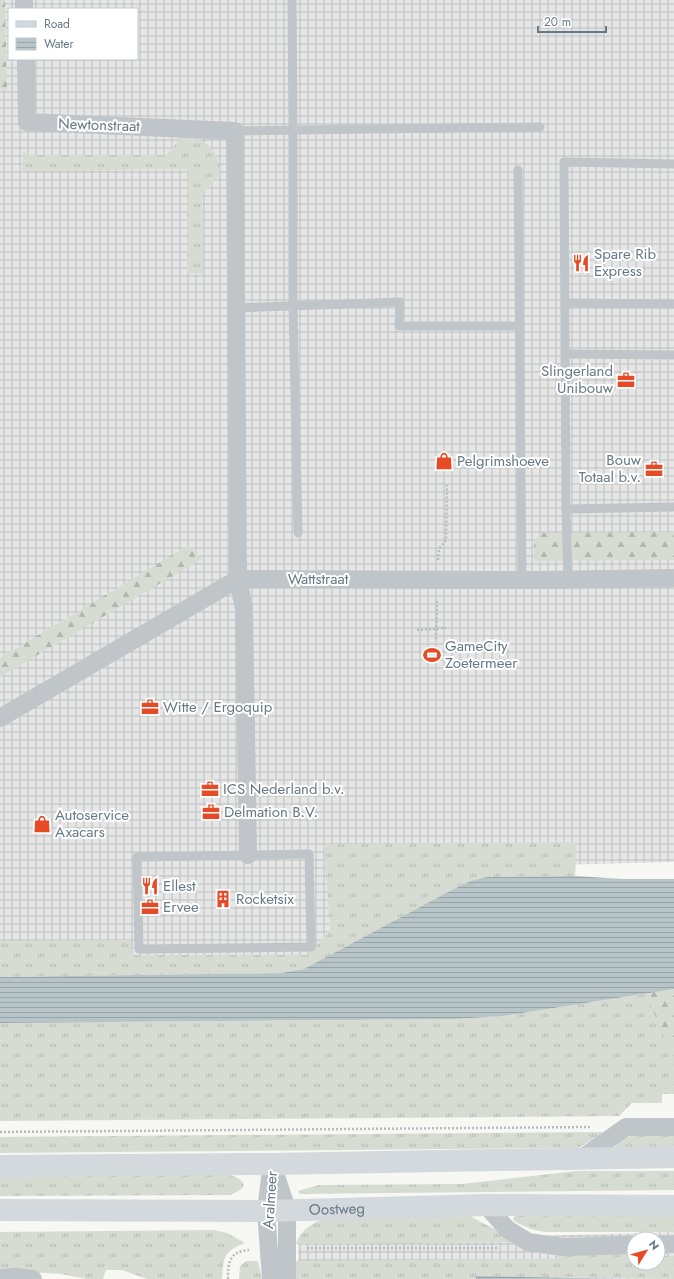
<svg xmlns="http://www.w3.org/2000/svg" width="674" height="1279" viewBox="0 0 674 1279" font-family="Jost,sans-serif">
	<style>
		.industrial { fill: url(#industrial-grid); fill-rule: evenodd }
		.grass { fill: url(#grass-tufts) }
		.forest { fill: url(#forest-firs) }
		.water { fill: url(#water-rules) }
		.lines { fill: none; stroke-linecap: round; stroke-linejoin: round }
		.path { stroke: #b8bcbf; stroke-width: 2.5; stroke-dasharray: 2 2; stroke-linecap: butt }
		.service { stroke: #c0c5c9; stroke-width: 9 }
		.minor { stroke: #c0c5c9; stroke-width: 18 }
		.secondary { stroke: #d4d9dd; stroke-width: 22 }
		.labels { text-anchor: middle; stroke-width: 4; stroke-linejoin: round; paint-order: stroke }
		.street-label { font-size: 15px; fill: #667986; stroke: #fff }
		.poi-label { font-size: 15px; fill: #667986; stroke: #fff; text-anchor: start }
	</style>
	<defs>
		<pattern id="industrial-grid" width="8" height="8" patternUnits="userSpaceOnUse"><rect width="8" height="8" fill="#e5e6e5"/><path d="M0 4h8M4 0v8" fill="none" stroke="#bdbfbf"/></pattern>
		<pattern id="grass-tufts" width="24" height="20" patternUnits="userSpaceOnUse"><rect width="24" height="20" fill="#d7dcd3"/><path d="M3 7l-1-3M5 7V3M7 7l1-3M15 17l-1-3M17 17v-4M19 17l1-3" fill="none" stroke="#b2b7b1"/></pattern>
		<pattern id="forest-firs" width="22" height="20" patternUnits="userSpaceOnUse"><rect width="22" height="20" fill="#d7dcd3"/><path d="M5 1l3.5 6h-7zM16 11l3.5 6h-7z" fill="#b2b7b1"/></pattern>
		<pattern id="water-rules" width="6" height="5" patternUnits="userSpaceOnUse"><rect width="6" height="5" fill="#b7c4c8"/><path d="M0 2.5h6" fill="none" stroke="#99a4a8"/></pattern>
	</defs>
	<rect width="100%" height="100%" fill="#f7f7f4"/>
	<g class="industrial">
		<path d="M 0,0 L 674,0 L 674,862 L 327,871 L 330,931 L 307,955 L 0,962 ZM 9,9 L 137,9 L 137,59 L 9,59 Z"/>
		<path d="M 674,1232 L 674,1279 L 298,1279 L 298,1243 ZM 634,1239 L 658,1239 L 658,1263 L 634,1263 Z"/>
	</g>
	<g class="grass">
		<path d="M 182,137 C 208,139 218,148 220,174 L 202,194 L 203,273 L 187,273 L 188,169 L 22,171 L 23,151 L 28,155 L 166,155 Z"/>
		<path d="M 577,842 L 575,876 L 487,877 L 304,969 L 282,973 L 0,977 L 0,941 L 131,940 L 132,955 L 307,955 L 330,931 L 324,844 Z"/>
		<path d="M 674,989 L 674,1094 L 662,1094 L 662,1103 L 632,1103 L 619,1116 L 0,1121 L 0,1023 L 455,1019 L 503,1016 Z"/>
		<path d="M 602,1132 L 603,1134 L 578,1148 L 0,1153 L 0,1137 Z"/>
		<path d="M 674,1132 L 674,1147 L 616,1147 L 615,1146 C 623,1131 659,1133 674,1132 Z"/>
		<path d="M 576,1171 L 674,1171 L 674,1190 L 300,1194 L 298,1191 L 319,1185 L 462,1184 Z"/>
		<path d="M 225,1174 C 233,1176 241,1177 244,1185 C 241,1191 236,1192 230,1195 L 0,1196 L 0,1176 Z"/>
		<path d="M 674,1215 L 674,1232 L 547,1232 C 535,1231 524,1227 514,1221 L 513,1219 L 515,1216 Z"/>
		<path d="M 470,1216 L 511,1238 L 512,1242 L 296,1244 C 301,1228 316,1221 330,1217 Z"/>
		<path d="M 214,1230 L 227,1233 L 245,1243 C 223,1252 224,1256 222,1279 L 147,1279 L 122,1270 L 106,1270 L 103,1279 L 87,1279 L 61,1274 L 0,1270 L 0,1232 Z"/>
		<path d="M 558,1253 L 634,1255 L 634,1263 L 658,1263 L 658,1256 L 674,1256 L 674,1279 L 477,1276 L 476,1279 L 294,1279 L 294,1261 L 557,1259 Z"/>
		<path d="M 246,1261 L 258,1261 L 262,1279 L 239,1279 L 240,1266 Z"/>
	</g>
	<g class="forest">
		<path d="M 0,0 L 5,0 L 7,90 L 0,89 Z"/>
		<path d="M 674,532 L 674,560 L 534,561 L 534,540 L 543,533 Z"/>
		<path d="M 189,545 L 202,559 L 0,677 L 0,658 Z"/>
		<path d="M 674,989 L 674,1057 L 645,993 Z"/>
	</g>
	<g class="water">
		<path d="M 575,876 L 622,879 L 674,879 L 674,989 L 503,1016 L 455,1019 L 0,1023 L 0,977 L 282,973 L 304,969 L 452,890 L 471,881 L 487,877 Z"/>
		<path d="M 476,1276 L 622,1279 L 476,1279 Z"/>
	</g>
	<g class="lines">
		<g class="path">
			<path d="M 438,560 L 439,549 L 446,540 L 447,485"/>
			<path d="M 417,630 L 446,628"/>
			<path d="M 436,639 L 437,599"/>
			<path d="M 0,1132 L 590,1127"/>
			<path d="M 307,1248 L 498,1248"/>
			<path d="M 228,1279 C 228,1262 229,1252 249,1250"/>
		</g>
		<g class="service">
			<path d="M 235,131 L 293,130 L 292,0"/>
			<path d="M 518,170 L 522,579"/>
			<path d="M 565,303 L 674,304"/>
			<path d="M 236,308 L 400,302 L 399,326 L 520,326"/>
			<path d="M 565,354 L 674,355"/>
			<path d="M 566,509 L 564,162 L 674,164"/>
			<path d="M 298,533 L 293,305 L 293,130 L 540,127"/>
			<path d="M 568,579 L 566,509 L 674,507"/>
			<path d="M 309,854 L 311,947 L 139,949 L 137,857 Z"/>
		</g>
		<g class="minor">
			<path d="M 24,0 L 24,9"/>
			<path d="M 26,59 L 27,122 L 235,131 L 238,579 L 244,609 L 248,855"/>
			<path d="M 0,718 L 238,579 L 540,580 L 674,578"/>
			<path d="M 582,1158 L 626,1127 L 674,1127"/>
			<path d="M 272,1164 L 287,1209 L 287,1279"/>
			<path d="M 271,1170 L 266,1211 L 271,1279"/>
			<path d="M 486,1205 L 507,1229 L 528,1242 L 563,1247 L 634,1245"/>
			<path d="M 658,1245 L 674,1244"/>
			<path d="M 0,1278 L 15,1277 L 33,1279"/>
		</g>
		<g class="secondary">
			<path d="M 0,1166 L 272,1164 L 674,1157"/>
			<path id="s1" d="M 0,1210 L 266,1211 L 486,1205 L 674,1206"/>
		</g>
	</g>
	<defs>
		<g id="restaurant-bare" transform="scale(1.38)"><path d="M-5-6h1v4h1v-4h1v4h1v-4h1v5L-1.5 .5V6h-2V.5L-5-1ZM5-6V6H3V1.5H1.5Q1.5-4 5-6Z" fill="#e64a26" stroke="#fff" stroke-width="2.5" paint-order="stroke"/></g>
		<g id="office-bare" transform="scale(1.38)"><path d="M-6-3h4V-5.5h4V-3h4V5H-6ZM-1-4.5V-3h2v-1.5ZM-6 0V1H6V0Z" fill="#e64a26" stroke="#fff" stroke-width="2.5" paint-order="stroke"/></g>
		<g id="shop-bare" transform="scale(1.38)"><path d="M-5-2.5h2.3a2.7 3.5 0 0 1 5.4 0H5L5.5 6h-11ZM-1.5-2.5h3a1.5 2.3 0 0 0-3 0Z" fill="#e64a26" stroke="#fff" stroke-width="2.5" paint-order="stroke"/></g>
		<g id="stadium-bare" transform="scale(1.38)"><path d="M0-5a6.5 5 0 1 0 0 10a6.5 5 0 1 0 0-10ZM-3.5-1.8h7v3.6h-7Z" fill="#e64a26" stroke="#fff" stroke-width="2.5" paint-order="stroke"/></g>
		<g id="building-bare" transform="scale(1.38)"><path d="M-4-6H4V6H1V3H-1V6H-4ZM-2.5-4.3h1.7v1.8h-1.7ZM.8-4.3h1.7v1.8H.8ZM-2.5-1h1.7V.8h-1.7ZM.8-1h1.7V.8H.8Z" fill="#e64a26" stroke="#fff" stroke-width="2.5" paint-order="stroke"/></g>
	</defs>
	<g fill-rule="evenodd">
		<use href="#restaurant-bare" x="581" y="263"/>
		<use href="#office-bare" x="626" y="380"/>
		<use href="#shop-bare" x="444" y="461"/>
		<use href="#office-bare" x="654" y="469"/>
		<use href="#stadium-bare" x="432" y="655"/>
		<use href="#office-bare" x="150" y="707"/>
		<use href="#office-bare" x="210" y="789"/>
		<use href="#office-bare" x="211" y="812"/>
		<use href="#shop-bare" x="42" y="824"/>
		<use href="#restaurant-bare" x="150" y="886"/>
		<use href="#building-bare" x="223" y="899"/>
		<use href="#office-bare" x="150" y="907"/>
	</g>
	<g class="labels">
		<g class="street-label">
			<text transform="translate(99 125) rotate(2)" y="5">Newtonstraat</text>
			<text x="318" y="584">Wattstraat</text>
			<text transform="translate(270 1200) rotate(-86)" y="5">Aralmeer</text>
			<text dy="5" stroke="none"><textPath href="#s1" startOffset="337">Oostweg</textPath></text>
		</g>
		<g class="poi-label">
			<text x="594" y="259">Spare Rib<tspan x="594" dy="17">Express</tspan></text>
			<text x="613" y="376" text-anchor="end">Slingerland<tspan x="613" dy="17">Unibouw</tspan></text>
			<text x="641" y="465" text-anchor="end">Bouw<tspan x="641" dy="17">Totaal b.v.</tspan></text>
			<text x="457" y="466">Pelgrimshoeve</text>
			<text x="445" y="651">GameCity<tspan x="445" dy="17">Zoetermeer</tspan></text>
			<text x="163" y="712">Witte / Ergoquip</text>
			<text x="223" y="794">ICS Nederland b.v.</text>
			<text x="224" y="817">Delmation B.V.</text>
			<text x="55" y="820">Autoservice<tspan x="55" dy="17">Axacars</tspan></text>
			<text x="163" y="891">Ellest</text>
			<text x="236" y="904">Rocketsix</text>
			<text x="163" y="912">Ervee</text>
		</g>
	</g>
	<rect x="8" y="8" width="130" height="52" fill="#ffffff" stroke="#c2c9cf"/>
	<rect x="16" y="21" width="20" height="6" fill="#d4d9dd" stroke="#c2c9cf"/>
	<text x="44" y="28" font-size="12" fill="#667986">Road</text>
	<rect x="16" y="38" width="20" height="12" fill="url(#water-rules)" stroke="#c2c9cf"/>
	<text x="44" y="48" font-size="12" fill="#667986">Water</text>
	<g transform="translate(646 1251) rotate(53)"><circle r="19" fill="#ffffff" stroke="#c2c9cf"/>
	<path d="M0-3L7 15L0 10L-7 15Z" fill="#e64a26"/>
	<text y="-6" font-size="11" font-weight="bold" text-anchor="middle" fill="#667986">N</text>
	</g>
	<path d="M538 26v6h68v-6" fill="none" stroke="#667986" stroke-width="2"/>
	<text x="544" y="26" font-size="12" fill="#667986" stroke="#ffffff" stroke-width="3" paint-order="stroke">20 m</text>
</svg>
